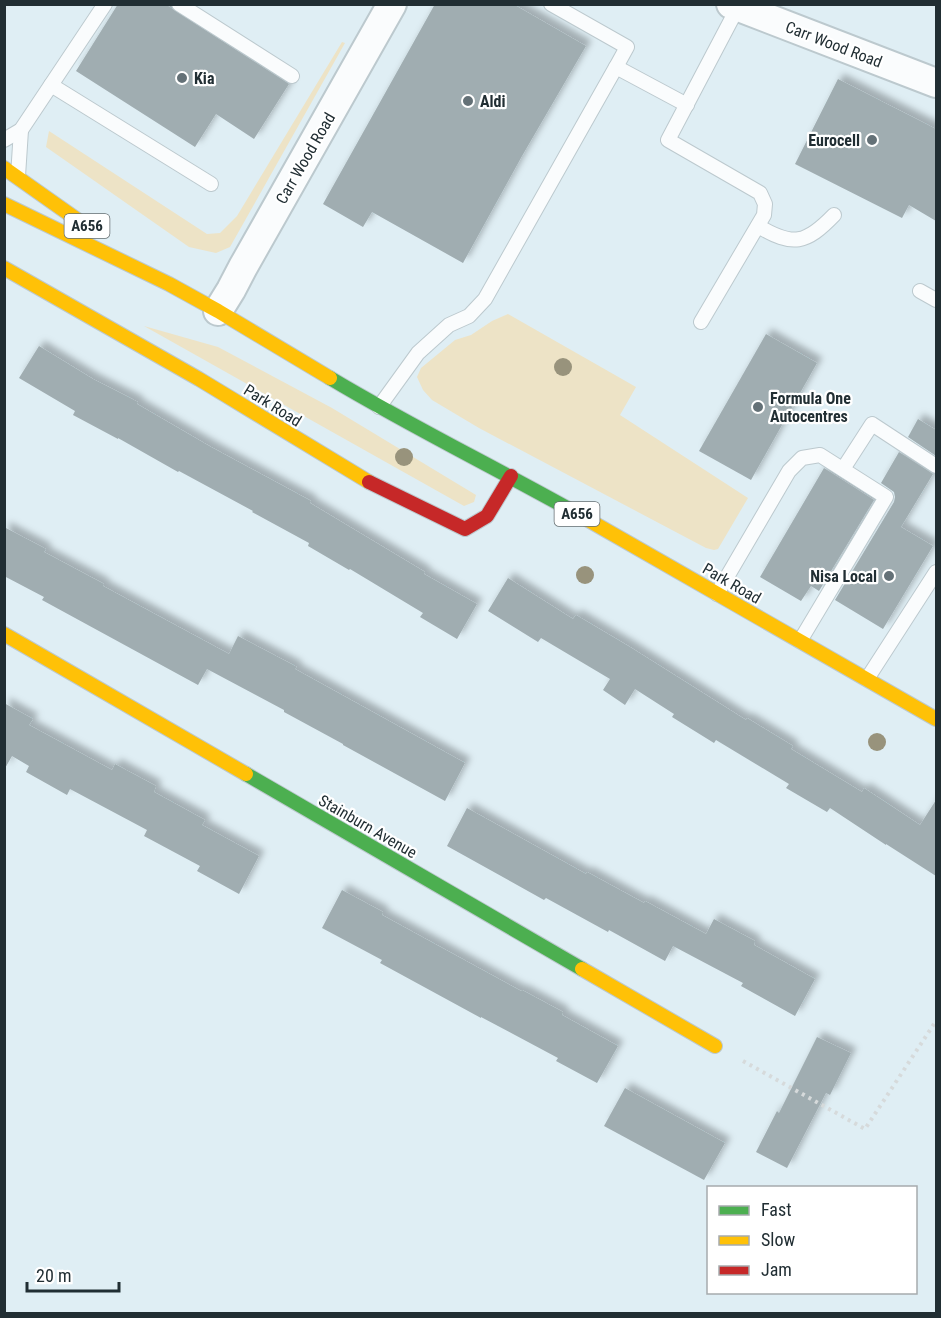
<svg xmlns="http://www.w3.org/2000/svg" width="941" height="1318" viewBox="0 0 941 1318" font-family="'Roboto Condensed',sans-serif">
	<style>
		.green { fill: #ede3c6 }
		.building { fill: #a0adb1; filter: url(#shadow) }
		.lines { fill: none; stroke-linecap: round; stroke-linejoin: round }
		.lane-casing { stroke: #bcc9ce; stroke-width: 16 }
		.street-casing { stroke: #bcc9ce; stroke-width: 32 }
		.fast-casing { stroke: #bcc9ce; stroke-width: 16 }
		.slow-casing { stroke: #bcc9ce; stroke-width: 16 }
		.jam-casing { stroke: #bcc9ce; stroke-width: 16 }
		.path { stroke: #d6dadb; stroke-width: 4; stroke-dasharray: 3 4.5; stroke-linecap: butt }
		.lane { stroke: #fafcfd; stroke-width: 14 }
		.street { stroke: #fafcfd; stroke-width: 28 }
		.fast { stroke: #4caf50; stroke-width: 14 }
		.slow { stroke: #ffc107; stroke-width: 14 }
		.jam { stroke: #c62828; stroke-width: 14 }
		.tree { fill: #98937c }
		.poi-dot { fill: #647177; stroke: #fff; stroke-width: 2 }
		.labels { text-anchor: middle; stroke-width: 4.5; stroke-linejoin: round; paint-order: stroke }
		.shield { fill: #fff; stroke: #646d70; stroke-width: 1.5 }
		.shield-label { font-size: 15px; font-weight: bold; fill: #212e33 }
		.street-label { font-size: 16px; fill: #212e33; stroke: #fff }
		.poi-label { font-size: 16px; font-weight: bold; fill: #212e33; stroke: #fff; text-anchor: start }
	</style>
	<defs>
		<filter id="shadow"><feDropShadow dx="5.5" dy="-5.5" stdDeviation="3" flood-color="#0004"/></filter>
	</defs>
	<rect width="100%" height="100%" fill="#dfeef4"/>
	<g class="green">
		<path d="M 342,42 L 345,43 L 230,247 L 216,253 L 189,247 L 46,147 L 49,131 L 207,234 L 220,233 L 237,216 Z"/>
		<path d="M 508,314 L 636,387 L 620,415 L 748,498 L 718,549 L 714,550 L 706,548 L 479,428 L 432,400 L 423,390 L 417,377 L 421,368 L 455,340 L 471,335 L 492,321 Z"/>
		<path d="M 144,326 L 218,347 L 332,408 L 476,495 L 474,502 L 464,506 Z"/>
	</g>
	<g class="building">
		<path d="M 118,4 L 165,4 L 289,84 L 254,139 L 216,114 L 195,147 L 76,71 Z"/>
		<path d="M 435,4 L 513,4 L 586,46 L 522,156 L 463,263 L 372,212 L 363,227 L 323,204 Z"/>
		<path d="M 838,79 L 936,129 L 936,221 L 909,205 L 902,218 L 795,164 Z"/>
		<path d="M 766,334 L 817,363 L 751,480 L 699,451 Z"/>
		<path d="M 39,346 L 93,379 L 138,402 L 137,404 L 211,447 L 311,501 L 310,503 L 425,572 L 424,574 L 477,604 L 457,639 L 420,617 L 423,613 L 350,569 L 349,570 L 308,546 L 309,543 L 252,512 L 253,511 L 179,471 L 178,472 L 118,438 L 118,439 L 73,415 L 75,411 L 19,378 Z"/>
		<path d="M 918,419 L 936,430 L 936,456 L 908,437 Z"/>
		<path d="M 899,452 L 933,474 L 901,527 L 933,546 L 883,629 L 835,600 L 894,502 L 895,497 L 894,492 L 881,483 Z"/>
		<path d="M 824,468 L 874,500 L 819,591 L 811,586 L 801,601 L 760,577 Z"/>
		<path d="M 4,527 L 46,549 L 44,552 L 104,584 L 103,586 L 229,654 L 238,636 L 297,667 L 295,669 L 465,763 L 445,801 L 343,745 L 343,744 L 284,712 L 284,710 L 207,669 L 198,685 L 42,600 L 44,597 L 4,576 Z"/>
		<path d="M 508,578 L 573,619 L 576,615 L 630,647 L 746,720 L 747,718 L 793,746 L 791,749 L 862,792 L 864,788 L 920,825 L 936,800 L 936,876 L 886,844 L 886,845 L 830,808 L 827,812 L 786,788 L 789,784 L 716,740 L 714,743 L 672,717 L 674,714 L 635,689 L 625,705 L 603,690 L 610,679 L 541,638 L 538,642 L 488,611 Z"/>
		<path d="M 4,703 L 33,719 L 29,725 L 112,770 L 115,764 L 156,786 L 154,792 L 205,820 L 202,825 L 259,856 L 239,894 L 197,871 L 200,866 L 144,836 L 147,830 L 70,789 L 67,795 L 26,772 L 29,766 L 12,756 L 4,770 Z"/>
		<path d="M 467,808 L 586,874 L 587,872 L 644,903 L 645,901 L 706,934 L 714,919 L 755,941 L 754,945 L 815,979 L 795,1016 L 741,986 L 743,983 L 673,946 L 665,961 L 609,930 L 608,932 L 546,898 L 544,900 L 447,846 Z"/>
		<path d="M 342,890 L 383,912 L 382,915 L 521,991 L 522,990 L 563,1012 L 562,1015 L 618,1046 L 597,1083 L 556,1061 L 558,1058 L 481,1017 L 481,1018 L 380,963 L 382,960 L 322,928 Z"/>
		<path d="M 817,1037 L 851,1053 L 830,1095 L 826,1093 L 787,1168 L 756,1152 L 777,1111 L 779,1113 Z"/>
		<path d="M 625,1088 L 725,1143 L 704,1180 L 604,1126 Z"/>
	</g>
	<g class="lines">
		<g class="lane-casing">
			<g id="lane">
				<path d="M 179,4 L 292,76"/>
				<path d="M 551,4 L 627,47 L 616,67"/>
				<path d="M 51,85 L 211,184"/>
				<path d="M 4,140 L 21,130 L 105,4"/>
				<path d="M 18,176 L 21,130"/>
				<path d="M 758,226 C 793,247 806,244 834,215"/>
				<path d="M 920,291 L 936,300"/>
				<path d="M 701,322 L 764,215 L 765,204 L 760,193 L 668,140 L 738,7"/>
				<path d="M 379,407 L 418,353 L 449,325 L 469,316 L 485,299 L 616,67 L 687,105"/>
				<path d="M 843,469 L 872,424 L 936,466"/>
				<path d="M 717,594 L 789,471 L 802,458 L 820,455 L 886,497 L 800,641"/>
				<path d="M 867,679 L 936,572"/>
			</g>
		</g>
		<g class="street-casing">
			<g id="street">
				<path d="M 731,4 L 936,83"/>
				<path d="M 218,311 L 231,290 L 243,267 L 392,4"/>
			</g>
		</g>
		<g class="fast-casing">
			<g id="fast">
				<path d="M 330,378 C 410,426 494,467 576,513"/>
				<path d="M 246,774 L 582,969"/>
			</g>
		</g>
		<g class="slow-casing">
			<g id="slow">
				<path d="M 4,168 L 89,228"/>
				<path d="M 4,204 L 169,284 L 218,311 L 330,378"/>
				<path d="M 4,268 L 199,379 L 369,482"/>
				<path d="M 576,513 L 936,719"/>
				<path d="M 4,634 L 246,774"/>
				<path d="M 582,969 L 715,1046"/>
			</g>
		</g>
		<g class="jam-casing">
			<path id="jam" d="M 369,482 L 465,529 L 487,516 L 511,476"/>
		</g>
		<path class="path" d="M 743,1061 L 865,1129 L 936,1021"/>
		<use href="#lane" class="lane"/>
		<use href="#street" class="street"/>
		<use href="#fast" class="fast"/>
		<use href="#slow" class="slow"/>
		<use href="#jam" class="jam"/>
	</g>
	<g class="tree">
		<circle cx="563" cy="367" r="9"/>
		<circle cx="404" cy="457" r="9"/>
		<circle cx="585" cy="575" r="9"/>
		<circle cx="877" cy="742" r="9"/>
	</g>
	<g class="poi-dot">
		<circle cx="182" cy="78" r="6"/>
		<circle cx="468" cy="101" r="6"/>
		<circle cx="872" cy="140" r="6"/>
		<circle cx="758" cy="407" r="6"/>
		<circle cx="889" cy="576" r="6"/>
	</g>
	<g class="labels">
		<g class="shield">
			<rect x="64.5" y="214" width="45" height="24" rx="4.5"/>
			<rect x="554.5" y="502" width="45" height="24" rx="4.5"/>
		</g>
		<g class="shield-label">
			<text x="87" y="231">A656</text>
			<text x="577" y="519">A656</text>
		</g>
		<g class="street-label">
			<text transform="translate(834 44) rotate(21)" y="6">Carr Wood Road</text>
			<text transform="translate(305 158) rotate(-60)" y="6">Carr Wood Road</text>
			<text transform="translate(273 405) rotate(32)" y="6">Park Road</text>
			<text transform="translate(732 583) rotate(30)" y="6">Park Road</text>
			<text transform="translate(368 826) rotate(30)" y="6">Stainburn Avenue</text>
		</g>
		<g class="poi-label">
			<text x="194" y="84">Kia</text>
			<text x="480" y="107">Aldi</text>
			<text x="860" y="146" text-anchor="end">Eurocell</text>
			<text x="770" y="404">Formula One<tspan x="770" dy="18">Autocentres</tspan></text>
			<text x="877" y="582" text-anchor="end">Nisa Local</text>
		</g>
	</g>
	<rect width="941" height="1318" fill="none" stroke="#212e33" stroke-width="12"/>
	<rect x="707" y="1186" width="210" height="108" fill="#ffffff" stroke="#a6abad" stroke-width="1.5"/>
	<rect x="719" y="1206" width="30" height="9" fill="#4caf50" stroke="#a6abad" stroke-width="1.5"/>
	<text x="761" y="1216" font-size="18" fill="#212e33">Fast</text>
	<rect x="719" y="1236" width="30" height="9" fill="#ffc107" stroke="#a6abad" stroke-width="1.5"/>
	<text x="761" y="1246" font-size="18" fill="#212e33">Slow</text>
	<rect x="719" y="1266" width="30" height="9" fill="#c62828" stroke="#a6abad" stroke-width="1.5"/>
	<text x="761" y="1276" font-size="18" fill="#212e33">Jam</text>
	<path d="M27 1282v9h92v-9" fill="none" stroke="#212e33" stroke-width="3"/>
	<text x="36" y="1282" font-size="18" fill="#212e33" stroke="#ffffff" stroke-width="4.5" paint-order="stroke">20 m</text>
</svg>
